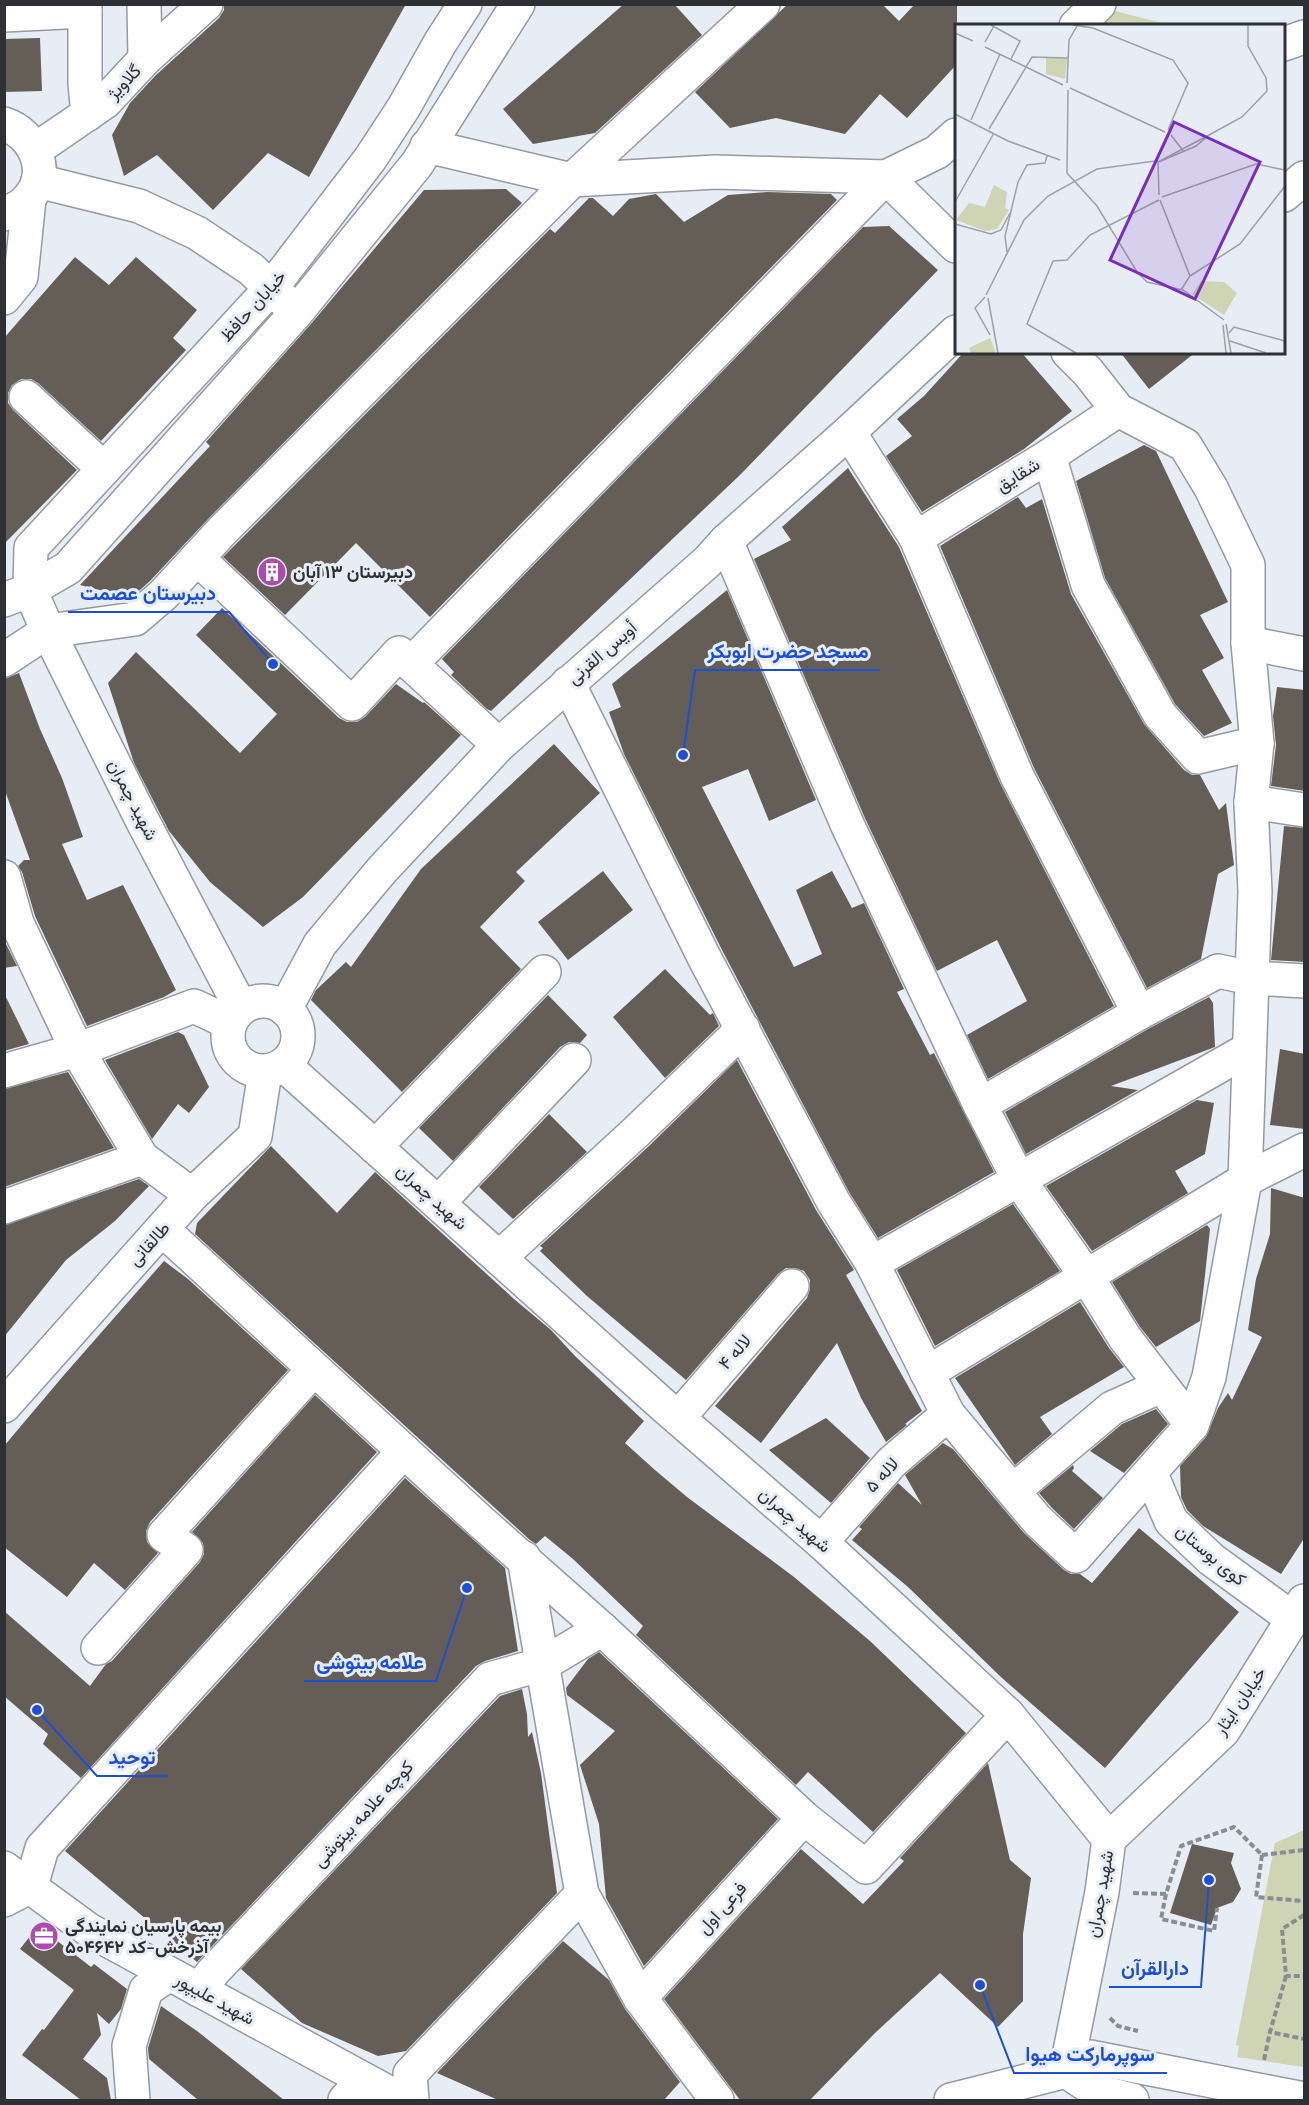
<svg xmlns="http://www.w3.org/2000/svg" width="1309" height="2105" viewBox="0 0 1309 2105" font-family="'Playfair Display',Vazirmatn,serif">
	<style>
		.green { fill: #ced4b4 }
		.building { fill: #645e57 }
		.lines { fill: none; stroke-linecap: round; stroke-linejoin: round }
		.minor-casing { stroke: #959aa2; stroke-width: 36 }
		.major-casing { stroke: #959aa2; stroke-width: 36 }
		.path { stroke: #898d92; stroke-width: 4; stroke-dasharray: 6 3; stroke-linecap: butt }
		.minor { stroke: #fff; stroke-width: 33 }
		.major { stroke: #fff; stroke-width: 33 }
		.labels { text-anchor: middle; stroke-width: 6; stroke-linejoin: round; paint-order: stroke }
		.street-label { font-size: 18px; fill: #2e3033; stroke: #e7edf5 }
		.poi-label { font-size: 18px; font-weight: bold; fill: #2e3033; stroke: #e7edf5; text-anchor: start }
		.inset-road { fill: none; stroke: #9da1a7; stroke-width: 1.5 }
		.view { fill: #7b2cbf; fill-opacity: 0.15; stroke: #7b2cbf; stroke-width: 3 }
		.inset-edge { fill: none; stroke: #2e3033; stroke-width: 3 }
		.leader { fill: none; stroke: #1d4ed8; stroke-width: 2 }
		.callout-dot { fill: #1d4ed8; stroke: #e7edf5; stroke-width: 2 }
		.callout-label { font-size: 20px; text-anchor: middle; font-weight: bold; fill: #1d4ed8; stroke: #e7edf5; stroke-width: 6; stroke-linejoin: round; paint-order: stroke }
	</style>
	<rect width="100%" height="100%" fill="#e7edf5"/>
	<g class="green">
		<path d="M 1115,11 L 1171,25 L 1100,26 Z"/>
		<path d="M 1304,1830 L 1304,2067 L 1237,2057 L 1239,2046 L 1236,2045 L 1275,1843 Z"/>
	</g>
	<g class="building">
		<path d="M 224,4 L 406,4 L 309,177 L 268,153 L 213,210 L 157,155 L 124,176 L 112,135 L 130,103 L 156,75 L 219,18 L 224,10 Z"/>
		<path d="M 624,4 L 674,4 L 702,35 L 595,133 L 533,144 L 503,109 Z"/>
		<path d="M 788,4 L 882,4 L 899,21 L 915,4 L 957,4 L 957,64 L 907,118 L 880,94 L 845,134 L 776,118 L 730,128 L 695,92 Z"/>
		<path d="M 40,38 L 42,91 L 4,92 L 4,39 Z"/>
		<path d="M 506,189 L 522,203 L 209,518 L 150,581 L 131,598 L 80,585 L 210,446 L 206,442 L 310,325 L 424,190 Z"/>
		<path d="M 767,192 L 831,194 L 837,200 L 430,617 L 356,543 L 285,615 L 223,557 L 550,229 L 555,233 L 589,198 L 593,198 L 613,216 L 629,199 L 656,194 L 684,222 L 728,195 Z"/>
		<path d="M 889,226 L 938,270 L 740,475 L 491,711 L 487,709 L 451,675 L 454,672 L 442,659 L 863,227 Z"/>
		<path d="M 75,257 L 109,285 L 136,257 L 197,310 L 173,338 L 186,350 L 101,441 L 38,383 L 31,379 L 21,379 L 12,385 L 8,393 L 8,403 L 13,410 L 77,470 L 4,544 L 4,338 Z"/>
		<path d="M 964,352 L 1021,352 L 1072,411 L 1024,449 L 922,512 L 886,456 L 912,436 L 897,419 L 924,396 Z"/>
		<path d="M 1120,352 L 1196,352 L 1149,389 Z"/>
		<path d="M 1144,445 L 1156,451 L 1228,602 L 1200,615 L 1224,658 L 1202,670 L 1232,723 L 1204,736 L 1175,704 L 1105,578 L 1076,481 Z"/>
		<path d="M 848,468 L 899,547 L 1000,783 L 1114,1006 L 988,1079 L 967,1035 L 1027,1001 L 997,940 L 937,971 L 864,816 L 754,559 L 791,540 L 782,527 Z"/>
		<path d="M 1018,497 L 1026,508 L 1042,499 L 1071,594 L 1144,724 L 1184,770 L 1192,775 L 1200,775 L 1219,810 L 1226,803 L 1234,865 L 1218,874 L 1201,959 L 1147,988 L 1034,768 L 940,546 Z"/>
		<path d="M 727,590 L 816,800 L 769,821 L 748,769 L 702,787 L 794,967 L 822,954 L 796,890 L 832,871 L 852,908 L 864,903 L 904,989 L 897,992 L 930,1055 L 934,1053 L 994,1172 L 878,1238 L 849,1192 L 721,948 L 624,754 L 609,712 L 621,707 L 612,684 Z"/>
		<path d="M 222,608 L 339,718 L 347,722 L 357,722 L 365,717 L 396,684 L 423,703 L 424,702 L 461,735 L 303,897 L 263,927 L 210,882 L 169,831 L 134,763 L 108,683 L 136,652 L 240,753 L 277,714 L 196,635 Z"/>
		<path d="M 19,673 L 40,729 L 62,778 L 83,837 L 62,844 L 87,900 L 123,885 L 176,990 L 164,997 L 87,1026 L 35,916 L 22,872 L 18,866 L 24,860 L 30,860 L 4,788 L 4,679 Z"/>
		<path d="M 1277,687 L 1305,690 L 1305,791 L 1271,786 L 1276,745 L 1273,716 Z"/>
		<path d="M 554,744 L 600,793 L 516,872 L 525,881 L 480,927 L 521,969 L 402,1092 L 311,1000 L 316,990 L 346,962 L 351,967 L 421,869 Z"/>
		<path d="M 1284,826 L 1305,828 L 1305,962 L 1271,960 Z"/>
		<path d="M 603,871 L 633,910 L 568,960 L 538,922 Z"/>
		<path d="M 4,940 L 17,966 L 4,968 Z"/>
		<path d="M 665,969 L 710,1015 L 713,1013 L 719,1026 L 665,1078 L 613,1017 Z"/>
		<path d="M 4,993 L 29,1044 L 4,1051 Z"/>
		<path d="M 548,995 L 587,1035 L 580,1043 L 569,1042 L 560,1047 L 453,1161 L 419,1128 Z"/>
		<path d="M 1209,997 L 1213,1003 L 1215,1047 L 1111,1086 L 1138,1090 L 1026,1154 L 1005,1112 L 1148,1029 Z"/>
		<path d="M 178,1032 L 184,1035 L 209,1087 L 189,1113 L 178,1104 L 152,1139 L 105,1060 Z"/>
		<path d="M 1280,1049 L 1305,1054 L 1305,1129 L 1270,1125 Z"/>
		<path d="M 737,1060 L 816,1210 L 854,1270 L 846,1275 L 922,1411 L 905,1424 L 907,1425 L 886,1442 L 861,1398 L 837,1343 L 761,1443 L 715,1406 L 807,1298 L 810,1289 L 810,1280 L 804,1271 L 795,1268 L 786,1268 L 778,1274 L 686,1380 L 587,1296 L 540,1251 L 543,1248 L 540,1246 L 649,1146 Z"/>
		<path d="M 68,1072 L 114,1148 L 4,1187 L 4,1089 Z"/>
		<path d="M 1197,1100 L 1214,1103 L 1205,1154 L 1175,1171 L 1188,1193 L 1092,1251 L 1046,1186 Z"/>
		<path d="M 549,1114 L 587,1152 L 513,1219 L 479,1187 Z"/>
		<path d="M 271,1146 L 337,1213 L 375,1172 L 514,1299 L 551,1330 L 575,1356 L 644,1421 L 625,1443 L 655,1470 L 687,1497 L 794,1577 L 870,1641 L 966,1733 L 873,1832 L 808,1772 L 796,1785 L 636,1635 L 643,1626 L 573,1559 L 545,1536 L 536,1544 L 530,1540 L 195,1234 L 197,1223 Z"/>
		<path d="M 139,1179 L 149,1186 L 115,1221 L 66,1260 L 4,1337 L 4,1225 Z"/>
		<path d="M 1271,1188 L 1305,1198 L 1305,1537 L 1281,1574 L 1203,1526 L 1187,1510 L 1181,1497 L 1180,1466 L 1206,1437 L 1218,1408 L 1228,1393 L 1232,1400 L 1262,1337 L 1248,1330 L 1256,1279 L 1270,1234 Z"/>
		<path d="M 1013,1204 L 1060,1271 L 935,1346 L 897,1270 Z"/>
		<path d="M 1207,1225 L 1210,1229 L 1200,1321 L 1156,1347 L 1140,1327 L 1112,1282 Z"/>
		<path d="M 164,1261 L 188,1279 L 288,1370 L 150,1522 L 146,1531 L 147,1542 L 158,1553 L 125,1590 L 94,1563 L 67,1597 L 4,1547 L 4,1446 L 64,1375 Z"/>
		<path d="M 1080,1302 L 1109,1348 L 1124,1367 L 1040,1417 L 1052,1434 L 1015,1465 L 955,1378 Z"/>
		<path d="M 315,1395 L 377,1452 L 81,1778 L 43,1744 L 48,1734 L 4,1696 L 4,1611 L 90,1686 L 106,1664 L 112,1661 L 200,1562 L 204,1554 L 203,1543 L 192,1532 Z"/>
		<path d="M 1156,1409 L 1168,1424 L 1124,1473 L 1090,1451 L 1122,1424 Z"/>
		<path d="M 826,1418 L 870,1458 L 831,1503 L 769,1450 Z"/>
		<path d="M 943,1443 L 953,1449 L 1024,1533 L 1064,1570 L 1071,1574 L 1080,1574 L 1092,1583 L 1139,1528 L 1239,1612 L 1105,1768 L 1002,1678 L 908,1587 L 852,1540 L 862,1529 L 859,1527 L 898,1483 L 922,1505 L 905,1475 Z"/>
		<path d="M 1073,1465 L 1074,1468 L 1072,1471 L 1103,1498 L 1074,1529 L 1052,1508 L 1039,1493 Z"/>
		<path d="M 405,1478 L 505,1568 L 518,1651 L 485,1661 L 476,1666 L 197,1962 L 65,1851 Z"/>
		<path d="M 599,1652 L 778,1819 L 644,1966 L 606,1898 L 599,1824 L 580,1765 L 615,1731 L 567,1695 L 566,1688 L 588,1659 Z"/>
		<path d="M 522,1689 L 527,1714 L 528,1737 L 532,1732 L 541,1773 L 557,1893 L 406,2051 L 378,2056 L 302,2023 L 241,1969 L 500,1696 Z"/>
		<path d="M 988,1763 L 1010,1860 L 1031,1878 L 1023,1934 L 1023,2001 L 998,2027 L 940,1973 L 875,2033 L 810,2100 L 740,2100 L 664,1999 L 801,1849 L 863,1904 L 904,1861 L 900,1858 Z"/>
		<path d="M 1192,1844 L 1234,1853 L 1231,1863 L 1241,1889 L 1233,1902 L 1217,1908 L 1211,1925 L 1170,1913 Z"/>
		<path d="M 38,1926 L 91,1967 L 94,1964 L 127,1989 L 121,2009 L 109,2024 L 97,2013 L 101,2035 L 83,2059 L 107,2078 L 111,2100 L 81,2100 L 22,2055 L 42,2029 L 44,2030 L 74,1990 L 20,1949 Z"/>
		<path d="M 563,1941 L 609,1980 L 625,2009 L 680,2082 L 664,2100 L 498,2100 L 437,2073 Z"/>
		<path d="M 161,2006 L 197,2031 L 284,2100 L 198,2100 L 149,2059 L 148,2048 Z"/>
	</g>
	<g class="lines">
		<g class="minor-casing">
			<g id="minor">
				<path d="M 85,4 L 85,84 L 88,114"/>
				<path d="M 144,4 L 145,59"/>
				<path d="M 4,15 L 85,11"/>
				<path d="M 1076,26 L 1099,4"/>
				<path d="M 1284,44 L 1304,37"/>
				<path d="M 427,146 L 572,180 L 716,172 L 886,177 L 956,246"/>
				<path d="M 35,150 L 105,102 L 145,59 L 206,4"/>
				<path d="M 1284,195 L 1304,178"/>
				<path d="M 4,298 L 21,277 L 29,199"/>
				<path d="M 26,397 L 104,469"/>
				<path d="M 849,432 L 916,538 L 1017,776 L 1139,1013"/>
				<path d="M 1049,456 L 1088,585 L 1160,715 L 1198,757 L 1257,743"/>
				<path d="M 916,538 L 1049,456 L 1118,410"/>
				<path d="M 726,541 L 847,824 L 980,1105 L 1019,1180 L 1087,1277 L 1125,1338 L 1192,1425"/>
				<path d="M 197,558 L 352,704 L 399,653 L 499,745"/>
				<path d="M 1248,643 L 1304,654"/>
				<path d="M 4,660 L 48,631 L 135,619 L 163,595 L 222,531 L 572,180 L 763,4"/>
				<path d="M 411,664 L 886,177 L 937,152 L 956,135"/>
				<path d="M 568,683 L 704,957 L 833,1201 L 872,1263 L 948,1414 L 1038,1521 L 1076,1556 L 1192,1425 L 1209,1377 L 1245,1180 L 1255,892 L 1251,802 L 1257,743 L 1248,643 L 1248,565 L 1211,488 L 1185,445 L 1118,410 L 1088,372 L 1068,352"/>
				<path d="M 1251,802 L 1304,810"/>
				<path d="M 4,877 L 17,923 L 77,1050 L 142,1158 L 192,1195"/>
				<path d="M 285,1009 L 320,944 L 382,870 L 499,745 L 707,562 L 726,541 L 849,432 L 956,332"/>
				<path d="M 4,1071 L 77,1050 L 194,1006 L 230,1023"/>
				<path d="M 980,1105 L 1139,1013 L 1218,971 L 1251,978 L 1304,981"/>
				<path d="M 375,1147 L 544,972"/>
				<path d="M 438,1203 L 574,1060"/>
				<path d="M 4,1207 L 142,1158"/>
				<path d="M 162,1229 L 480,1521 L 602,1629 L 804,1818 L 866,1867 L 1008,1715"/>
				<path d="M 499,1258 L 636,1132 L 743,1029"/>
				<path d="M 872,1263 L 1249,1049"/>
				<path d="M 927,1373 L 1245,1180 L 1304,1150"/>
				<path d="M 4,1406 L 192,1195 L 255,1136 L 265,1072"/>
				<path d="M 678,1418 L 792,1286"/>
				<path d="M 1151,1474 L 1171,1521 L 1211,1559 L 1293,1619 L 1304,1616"/>
				<path d="M 1013,1491 L 1112,1408 L 1161,1386"/>
				<path d="M 821,1542 L 892,1462 L 948,1414"/>
				<path d="M 524,1558 L 582,1894 L 640,1998 L 717,2100"/>
				<path d="M 98,1648 L 186,1550 L 164,1535 L 314,1369"/>
				<path d="M 1109,1839 L 1223,1731 L 1304,1601"/>
				<path d="M 4,1900 L 31,1886 L 42,1848 L 404,1451"/>
				<path d="M 199,1990 L 213,1972 L 490,1679 L 543,1664 L 602,1629"/>
				<path d="M 640,1998 L 804,1818"/>
				<path d="M 133,2100 L 129,2046 L 146,1990 L 169,1974"/>
				<path d="M 345,2100 L 364,2080"/>
				<path d="M 412,2100 L 410,2074 L 582,1894"/>
			</g>
		</g>
		<g class="major-casing">
			<g id="major">
				<path d="M 4,124 C 35,134 52,173 28,199 C 22,207 13,210 4,214"/>
				<path d="M 38,181 L 139,206 L 197,233 L 251,269 L 287,303"/>
				<path d="M 4,600 L 30,590 L 68,568 L 296,313 L 417,164 L 518,4"/>
				<circle cx="263" cy="1036" r="35"/>
				<path d="M 241,1008 L 140,816 L 48,631 L 30,590 L 31,548 L 272,287 L 370,159 L 404,107 L 440,43 L 465,4"/>
				<path d="M 284,1065 L 664,1406 L 821,1542 L 1008,1715 L 1109,1839 L 1102,1892 L 1066,2071"/>
				<path d="M 4,1868 L 89,1930 L 402,2100"/>
				<path d="M 1066,2071 L 1096,2091 L 1132,2100"/>
				<path d="M 951,2100 L 1066,2071 L 1090,2057 L 1304,2099"/>
			</g>
		</g>
		<g class="path">
			<path d="M 1262,1855 L 1256,1897 L 1304,1901"/>
			<path d="M 1262,1855 L 1304,1850"/>
			<path d="M 1133,1893 L 1166,1894 L 1181,1846 L 1234,1827 L 1262,1855"/>
			<path d="M 1166,1894 L 1161,1919 L 1214,1931 L 1217,1908"/>
			<path d="M 1304,1915 L 1282,1929 L 1286,1976 L 1304,1976"/>
			<path d="M 1286,1976 L 1270,2032 L 1304,2039"/>
			<path d="M 1110,2018 L 1118,2026 L 1138,2031"/>
			<path d="M 1264,2060 L 1270,2032"/>
		</g>
		<use href="#minor" class="minor"/>
		<use href="#major" class="major"/>
	</g>
	<defs>
		<g id="building-disc" transform="scale(1.5)"><circle r="9.5" fill="#af4aae" stroke="#e7edf5"/><path d="M-4-6H4V6H1V3H-1V6H-4ZM-2.5-4.3h1.7v1.8h-1.7ZM.8-4.3h1.7v1.8H.8ZM-2.5-1h1.7V.8h-1.7ZM.8-1h1.7V.8H.8Z" fill="#fff"/></g>
		<g id="office-disc" transform="scale(1.5)"><circle r="9.5" fill="#af4aae" stroke="#e7edf5"/><path d="M-6-3h4V-5.5h4V-3h4V5H-6ZM-1-4.5V-3h2v-1.5ZM-6 0V1H6V0Z" fill="#fff"/></g>
	</defs>
	<g fill-rule="evenodd">
		<use href="#building-disc" x="272" y="572"/>
		<use href="#office-disc" x="44" y="1936"/>
	</g>
	<g class="labels">
		<g class="street-label">
			<text transform="translate(124 82) rotate(-46)" y="6">گلاویژ</text>
			<text transform="translate(253 306) rotate(-48)" y="6">خیابان حافظ</text>
			<text transform="translate(1018 475) rotate(-32)" y="6">شقایق</text>
			<text transform="translate(602 653) rotate(-41)" y="6">أویس القرنی</text>
			<text transform="translate(133 800) rotate(63)" y="6">شهید چمران</text>
			<text transform="translate(432 1197) rotate(42)" y="6">شهید چمران</text>
			<text transform="translate(149 1244) rotate(-48)" y="6">طالقانی</text>
			<text transform="translate(735 1352) rotate(-49)" y="6">لاله ۴</text>
			<text transform="translate(882 1475) rotate(-47)" y="6">لاله ۵</text>
			<text transform="translate(795 1520) rotate(41)" y="6">شهید چمران</text>
			<text transform="translate(1211 1555) rotate(40)" y="6">کوی بوستان</text>
			<text transform="translate(1240 1701) rotate(-56)" y="6">خیابان ایثار</text>
			<text transform="translate(363 1814) rotate(-47)" y="6">کوچه علامه بیتوشی</text>
			<text transform="translate(1100 1894) rotate(-80)" y="6">شهید چمران</text>
			<text transform="translate(722 1908) rotate(-48)" y="6">فرعی اول</text>
			<text transform="translate(215 1999) rotate(29)" y="6">شهید علیپور</text>
		</g>
		<g class="poi-label">
			<text x="293" y="578">دبیرستان ۱۳ آبان</text>
			<text x="65" y="1932">بیمه پارسیان نمایندگی<tspan x="65" dy="21">آذرخش-کد ۵۰۴۶۴۲</tspan></text>
		</g>
	</g>
	<g transform="translate(955 24)">
		<rect width="330" height="330" fill="#e7edf5"/>
		<path d="M 91,33 L 112,34 L 110,55 L 91,50 ZM 39,161 L 52,168 L 50,184 L 54,186 L 42,205 L 30,207 L 1,196 L 14,179 L 30,183 ZM 246,257 L 269,258 L 282,269 L 269,291 L 237,270 ZM 35,314 L 41,329 L 16,329 L 14,324 Z" fill="#ced4b4"/>
		<path class="inset-road" d="M 36,1 L 65,17 L 56,35M 118,1 L 138,4 L 218,36 L 233,59 L 213,106M 0,9 L 18,17M 30,18 L 39,2M 30,23 L 108,61M 112,59 L 114,16 L 122,2M 115,64 L 210,108M 113,66 L 112,149 L 142,182 L 182,248 L 192,258 L 228,266 L 269,296M 0,90 L 53,117 L 105,136M 16,96 L 45,30M 34,105 L 77,33 L 113,34M 216,111 L 229,128M 254,111 L 287,93 L 312,67 L 311,54 L 293,22 L 293,1M 200,137 L 203,138 L 206,137 L 241,122 L 254,111 L 203,138M 203,138 L 204,171M 207,173 L 301,140 L 330,146M 205,176 L 235,252 L 226,266M 0,178 L 39,109M 0,200 L 36,210 L 46,206 L 55,189M 52,228 L 50,212 L 63,158 L 72,141 L 90,139 L 92,132M 235,252 L 285,220 L 330,162M 31,271 L 69,196 L 93,172 L 142,145 L 200,137M 30,273 L 20,284 L 35,311M 33,274 L 43,329M 271,300 L 276,329M 268,301 L 271,329M 274,309 L 279,303 L 330,317M 275,317 L 311,329M 121,329 L 72,300 L 98,237 L 112,236 L 135,211 L 204,176"/>
		<path class="view" d="M 219,98 L 305,138 L 240,275 L 155,236 Z"/>
		<rect width="330" height="330" class="inset-edge"/>
	</g>
	<path class="leader" d="M273 664L229 612H68M683 755L695 670H880M467 1588L436 1681H304M37 1710L97 1776H168M1209 1880L1201 1987H1109M980 1985L1014 2073H1167"/>
	<g class="callout-dot">
		<circle cx="273" cy="664" r="6"/>
		<circle cx="683" cy="755" r="6"/>
		<circle cx="467" cy="1588" r="6"/>
		<circle cx="37" cy="1710" r="6"/>
		<circle cx="1209" cy="1880" r="6"/>
		<circle cx="980" cy="1985" r="6"/>
	</g>
	<g class="callout-label">
		<text x="148" y="600">دبیرستان عصمت</text>
		<text x="788" y="658">مسجد حضرت ابوبکر</text>
		<text x="370" y="1669">علامه بیتوشی</text>
		<text x="132" y="1764">توحید</text>
		<text x="1155" y="1975">دارالقرآن</text>
		<text x="1090" y="2061">سوپرمارکت هیوا</text>
	</g>
	<rect width="1309" height="2105" fill="none" stroke="#2e3033" stroke-width="12"/>
</svg>
